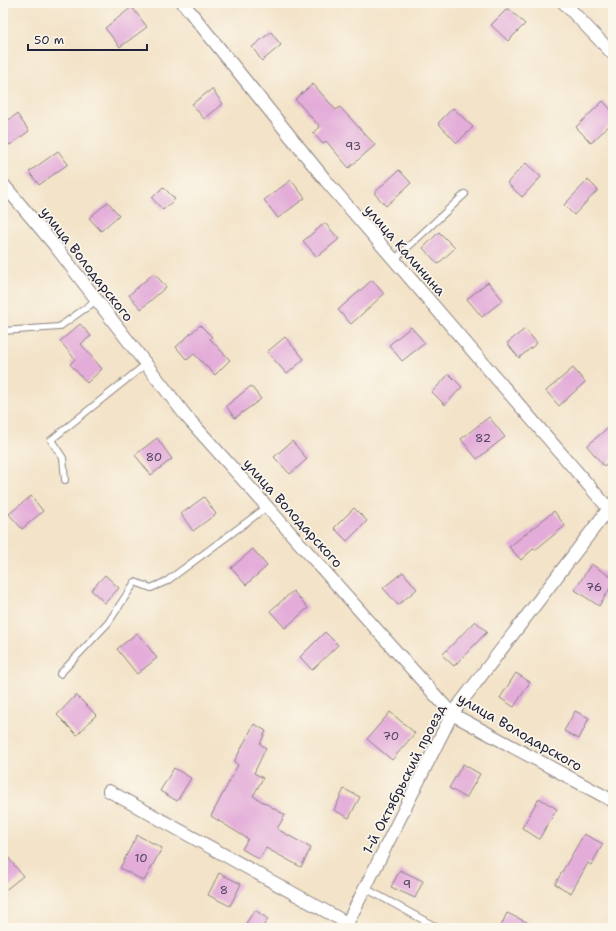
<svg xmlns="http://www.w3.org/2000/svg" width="616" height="931" viewBox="0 0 616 931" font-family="'Shantell Sans',sans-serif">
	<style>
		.building { fill: #e3acd9 }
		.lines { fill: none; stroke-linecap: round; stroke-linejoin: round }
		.service-casing { stroke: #8a8282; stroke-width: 8 }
		.minor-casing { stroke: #8a8282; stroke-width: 14 }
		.service { stroke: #fff; stroke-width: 6 }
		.minor { stroke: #fff; stroke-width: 12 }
		.labels { text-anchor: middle; stroke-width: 3.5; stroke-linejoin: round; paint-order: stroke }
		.number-label { font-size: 12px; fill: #524462 }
		.street-label { font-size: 14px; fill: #22223b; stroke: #fbf7ec }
	</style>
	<rect width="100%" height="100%" fill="#fbf7ec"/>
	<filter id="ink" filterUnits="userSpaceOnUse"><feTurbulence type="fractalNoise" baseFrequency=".025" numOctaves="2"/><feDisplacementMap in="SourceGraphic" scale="8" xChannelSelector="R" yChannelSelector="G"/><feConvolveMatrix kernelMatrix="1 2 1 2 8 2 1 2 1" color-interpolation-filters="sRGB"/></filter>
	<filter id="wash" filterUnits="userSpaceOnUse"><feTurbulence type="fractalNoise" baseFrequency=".012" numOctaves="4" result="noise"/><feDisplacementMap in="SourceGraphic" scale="16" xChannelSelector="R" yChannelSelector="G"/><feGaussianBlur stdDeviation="0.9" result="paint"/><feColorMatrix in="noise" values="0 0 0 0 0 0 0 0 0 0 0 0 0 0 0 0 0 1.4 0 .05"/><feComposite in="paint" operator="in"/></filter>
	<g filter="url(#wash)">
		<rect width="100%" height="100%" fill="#f3e3c8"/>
		<g id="blocks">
			<g class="building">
				<path d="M 132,7 L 147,27 L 120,47 L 105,28 Z"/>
				<path d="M 508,8 L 525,24 L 508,41 L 491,25 Z"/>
				<path d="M 271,32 L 281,45 L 262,61 L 252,47 Z"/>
				<path d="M 313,84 L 336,110 L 340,107 L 375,145 L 349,168 L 326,141 L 323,144 L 313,133 L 320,127 L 295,99 Z"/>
				<path d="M 212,89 L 223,104 L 204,119 L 192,104 Z"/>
				<path d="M 603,101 L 613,112 L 613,122 L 591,143 L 576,127 Z"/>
				<path d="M 453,108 L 473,127 L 457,143 L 438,123 Z"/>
				<path d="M 17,114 L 29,131 L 10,145 L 3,136 L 3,124 Z"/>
				<path d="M 58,151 L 68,164 L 39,185 L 29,172 Z"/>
				<path d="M 526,163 L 541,177 L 522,197 L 507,183 Z"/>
				<path d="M 399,170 L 411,183 L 386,206 L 374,193 Z"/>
				<path d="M 291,180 L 305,198 L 278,218 L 264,200 Z"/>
				<path d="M 588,180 L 598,190 L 574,215 L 564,205 Z"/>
				<path d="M 163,187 L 175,199 L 163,210 L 152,198 Z"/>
				<path d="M 108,202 L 119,215 L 101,231 L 89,218 Z"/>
				<path d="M 325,223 L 339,239 L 317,257 L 303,241 Z"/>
				<path d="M 439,232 L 455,248 L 438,264 L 423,248 Z"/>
				<path d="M 154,273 L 166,287 L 141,309 L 129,295 Z"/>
				<path d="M 372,280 L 384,294 L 351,324 L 338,310 Z"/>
				<path d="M 488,282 L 503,300 L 482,317 L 467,299 Z"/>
				<path d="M 80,324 L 91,336 L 81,344 L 102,369 L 87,383 L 70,364 L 75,359 L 60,341 Z"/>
				<path d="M 200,325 L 212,337 L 210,339 L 230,360 L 215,375 L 194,354 L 187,360 L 176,347 Z"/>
				<path d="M 411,327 L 425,343 L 402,361 L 389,345 Z"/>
				<path d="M 525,329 L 537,343 L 519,358 L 507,343 Z"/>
				<path d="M 285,337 L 304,359 L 287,374 L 267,352 Z"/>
				<path d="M 573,368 L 585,382 L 559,406 L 546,391 Z"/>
				<path d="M 449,374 L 462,387 L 445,405 L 432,392 Z"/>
				<path d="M 251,386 L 261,399 L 235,418 L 226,406 Z"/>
				<path d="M 489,417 L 505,437 L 477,459 L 461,439 Z"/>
				<path d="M 613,423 L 613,458 L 604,466 L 587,446 Z"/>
				<path d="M 157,438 L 172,459 L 151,475 L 135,455 Z"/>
				<path d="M 292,441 L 307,459 L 290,474 L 274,457 Z"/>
				<path d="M 31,496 L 43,511 L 22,529 L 9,514 Z"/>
				<path d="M 204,497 L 216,514 L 193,531 L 181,514 Z"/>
				<path d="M 354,508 L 367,521 L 347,541 L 334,528 Z"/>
				<path d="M 554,511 L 565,526 L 535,550 L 534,548 L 521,560 L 509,547 Z"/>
				<path d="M 253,549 L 267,566 L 246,585 L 231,568 Z"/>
				<path d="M 591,564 L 613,578 L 613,583 L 599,606 L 575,590 Z"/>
				<path d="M 403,572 L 417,589 L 398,605 L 383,588 Z"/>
				<path d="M 105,575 L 119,588 L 105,603 L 91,590 Z"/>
				<path d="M 293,591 L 308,608 L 285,628 L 270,611 Z"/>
				<path d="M 475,621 L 487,632 L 454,666 L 442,655 Z"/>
				<path d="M 325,632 L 338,645 L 312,670 L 300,657 Z"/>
				<path d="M 137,633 L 157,658 L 137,674 L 117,649 Z"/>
				<path d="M 516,673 L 530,682 L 514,707 L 500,698 Z"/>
				<path d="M 76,695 L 96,715 L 77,735 L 57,715 Z"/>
				<path d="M 575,711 L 589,718 L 579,739 L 564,731 Z"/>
				<path d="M 390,712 L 415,733 L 392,760 L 367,739 Z"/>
				<path d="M 254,724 L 266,731 L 260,744 L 266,748 L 254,773 L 263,778 L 253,796 L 285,815 L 277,829 L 311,848 L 301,867 L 266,848 L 259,859 L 242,849 L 248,839 L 211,816 L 238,765 L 234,762 Z"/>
				<path d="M 463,764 L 480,774 L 466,798 L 449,788 Z"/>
				<path d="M 174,768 L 191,778 L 177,801 L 160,791 Z"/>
				<path d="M 344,789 L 360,797 L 349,818 L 334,810 Z"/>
				<path d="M 539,798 L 557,809 L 539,839 L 522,828 Z"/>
				<path d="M 584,834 L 603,844 L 591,865 L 588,863 L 571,893 L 555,884 Z"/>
				<path d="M 137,835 L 162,848 L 144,881 L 120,868 Z"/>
				<path d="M 3,851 L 23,876 L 3,892 Z"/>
				<path d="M 400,870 L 423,881 L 415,898 L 391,887 Z"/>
				<path d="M 219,873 L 241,884 L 230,906 L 208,895 Z"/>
				<path d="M 255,910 L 268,919 L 262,928 L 254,928 L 246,923 Z"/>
				<path d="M 507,913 L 539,928 L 500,928 Z"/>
			</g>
		</g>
	</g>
	<g filter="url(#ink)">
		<use href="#blocks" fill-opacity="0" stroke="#8a8282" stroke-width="1"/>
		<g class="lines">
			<g class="service-casing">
				<g id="service">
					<path d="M 394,260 L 465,194"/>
					<path d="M 3,331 L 59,327 L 97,300"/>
					<path d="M 65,480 L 63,458 L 51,440 L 146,364"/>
					<path d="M 60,674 L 108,623 L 135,582 L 151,588 L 167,581 L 267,507"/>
					<path d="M 365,888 L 438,928"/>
				</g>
			</g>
			<g class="minor-casing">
				<g id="minor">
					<path d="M 183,3 L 327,182 L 609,509 L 613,510"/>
					<path d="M 564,3 L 613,54"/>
					<path d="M 3,184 L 56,247 L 186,416 L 452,714 L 613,801"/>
					<path d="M 109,791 L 347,923"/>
					<path d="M 345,928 L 452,714 L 613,503"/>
				</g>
			</g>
			<use href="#service" class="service"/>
			<use href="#minor" class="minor"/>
		</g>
	</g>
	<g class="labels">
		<g class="number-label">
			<text x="353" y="150">93</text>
			<text x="483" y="442">82</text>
			<text x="154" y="461">80</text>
			<text x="594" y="591">76</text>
			<text x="391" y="740">70</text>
			<text x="141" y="862">10</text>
			<text x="407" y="888">9</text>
			<text x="224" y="894">8</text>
		</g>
		<g class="street-label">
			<text transform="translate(405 250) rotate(49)" y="5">улица Калинина</text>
			<text transform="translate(87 264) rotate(52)" y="5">улица Володарского</text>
			<text transform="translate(293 513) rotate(48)" y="5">улица Володарского</text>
			<text transform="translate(520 732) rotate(30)" y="5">улица Володарского</text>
			<text transform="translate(404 779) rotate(-63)" y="5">1-й Октябрьский проезд</text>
		</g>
	</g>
	<rect width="616" height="931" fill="none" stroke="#fbf7ec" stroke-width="16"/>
	<path d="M28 44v6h119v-6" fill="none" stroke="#22223b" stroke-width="2"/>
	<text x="34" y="44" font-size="12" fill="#22223b" stroke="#fbf7ec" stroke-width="3" paint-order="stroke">50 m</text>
</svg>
